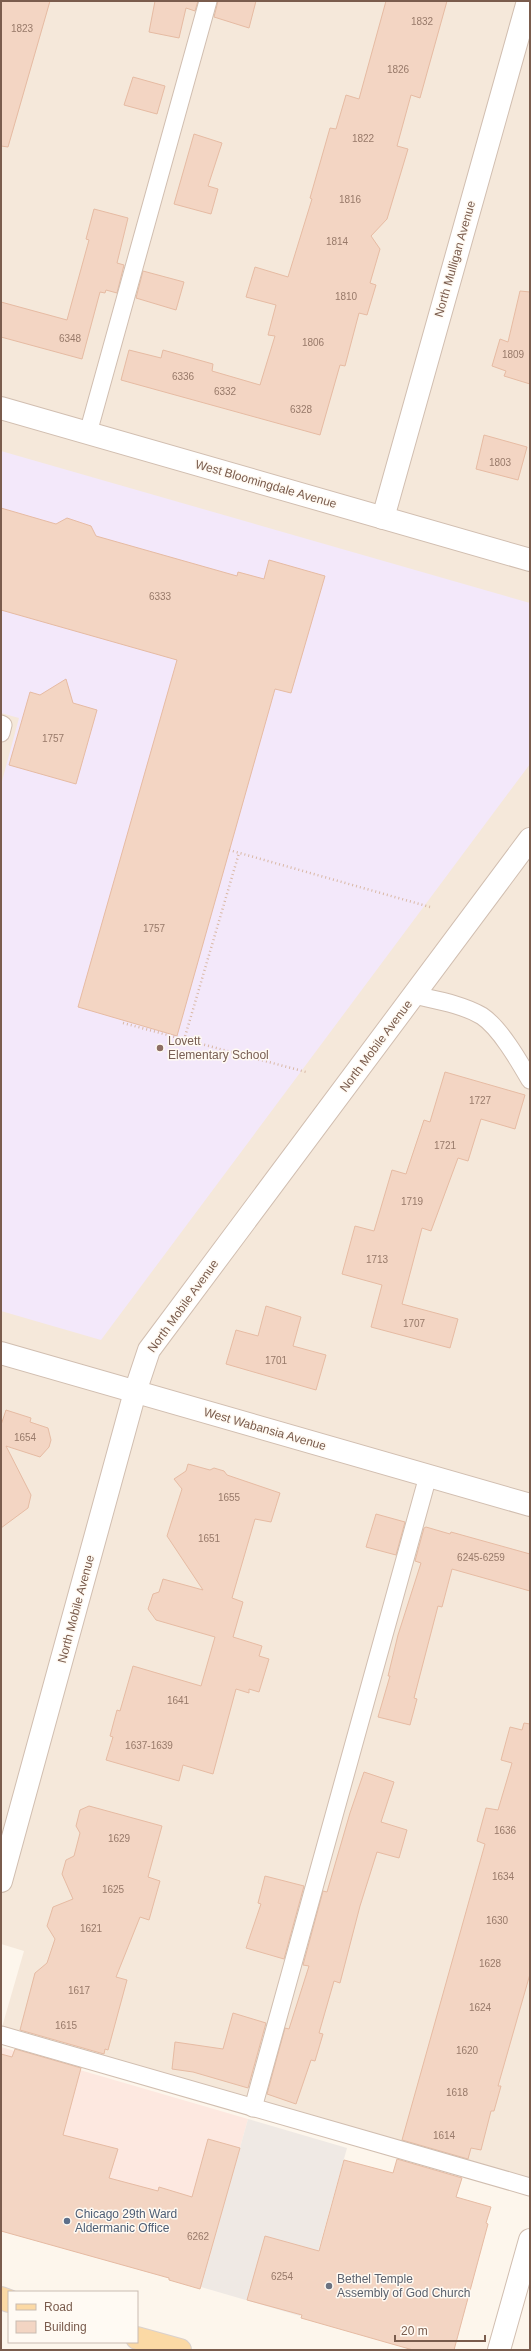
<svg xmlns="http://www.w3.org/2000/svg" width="531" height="2351" viewBox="0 0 531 2351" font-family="Arial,sans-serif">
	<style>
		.residential { fill: #f5e8da }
		.commercial { fill: #fde8e0 }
		.industrial { fill: #efe9e4 }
		.education { fill: #f3e8fa }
		.building { fill: #f3d5c3; stroke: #e6bba3 }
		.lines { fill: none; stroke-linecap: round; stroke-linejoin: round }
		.lane-casing { stroke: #d1beb0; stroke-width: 19 }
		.street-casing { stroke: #d1beb0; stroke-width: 24 }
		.primary-casing { stroke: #dad1cd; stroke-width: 24 }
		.path { stroke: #d9b8a5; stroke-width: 2.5; stroke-dasharray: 1 3; stroke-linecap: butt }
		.lane { stroke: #fff; stroke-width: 17 }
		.street { stroke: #fff; stroke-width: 22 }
		.primary { stroke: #fbd9a5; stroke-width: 22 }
		.education-dot { fill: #8d6e63; stroke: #fffaf3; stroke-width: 1.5 }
		.service-dot { fill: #5c6f8a; stroke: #fffaf3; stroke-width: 1.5 }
		.worship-dot { fill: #6b7280; stroke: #fffaf3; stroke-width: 1.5 }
		.labels { text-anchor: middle; stroke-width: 3; stroke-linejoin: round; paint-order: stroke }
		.number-label { font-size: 10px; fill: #987a6a }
		.street-label { font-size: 12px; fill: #7a5c4d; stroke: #fffaf3 }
		.education-label { font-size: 12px; fill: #785e54; stroke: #fffaf3; text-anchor: start }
		.service-label { font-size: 12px; fill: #4e5e75; stroke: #fffaf3; text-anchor: start }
		.worship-label { font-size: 12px; fill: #5b616d; stroke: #fffaf3; text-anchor: start }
	</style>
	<rect width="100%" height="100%" fill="#fdf6ec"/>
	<path class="residential" d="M 1,1 L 530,1 L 530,2179 L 2,2027 L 24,1951 L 1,1944 Z"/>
	<path class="commercial" d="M 1,2047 L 248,2119 L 201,2287 L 1,2231 Z"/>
	<path class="industrial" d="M 248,2119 L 347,2148 L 300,2316 L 201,2287 Z"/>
	<path class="education" d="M 1,451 L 530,603 L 530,764 L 101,1340 L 1,1311 L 1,785 L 19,718 L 1,713 Z"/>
	<g class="building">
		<path d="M 1,1 L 50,1 L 8,147 L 1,146 Z"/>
		<path d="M 155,1 L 198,1 L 195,11 L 186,8 L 179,38 L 149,32 Z"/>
		<path d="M 218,1 L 256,1 L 249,28 L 214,17 Z"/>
		<path d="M 386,1 L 447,1 L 420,98 L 411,95 L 397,146 L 408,149 L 387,219 L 371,236 L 380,249 L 370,283 L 376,285 L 367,315 L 359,313 L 345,366 L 340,365 L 320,435 L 121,380 L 129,350 L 161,358 L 163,350 L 213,364 L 212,371 L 260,385 L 275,336 L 268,335 L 276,305 L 246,297 L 255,267 L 288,277 L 312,199 L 310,198 L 330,128 L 336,129 L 346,95 L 359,99 Z"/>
		<path d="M 133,77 L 165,86 L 157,114 L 124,105 Z"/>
		<path d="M 194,134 L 222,143 L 208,186 L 218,189 L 211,214 L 174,204 Z"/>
		<path d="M 94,209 L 128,218 L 117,263 L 124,265 L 117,293 L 106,290 L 105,293 L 100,292 L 82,359 L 1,337 L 1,302 L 67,320 L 89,240 L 86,239 Z"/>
		<path d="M 143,271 L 184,282 L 176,310 L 136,298 Z"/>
		<path d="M 520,291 L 530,292 L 530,384 L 504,376 L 506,371 L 492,366 L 500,339 L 508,342 Z"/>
		<path d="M 484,435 L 527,447 L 518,480 L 476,469 Z"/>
		<path d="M 1,508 L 56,524 L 67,518 L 91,526 L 96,536 L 237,576 L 238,572 L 264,579 L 269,560 L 325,576 L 291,693 L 275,689 L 177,1036 L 78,1007 L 177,660 L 1,610 Z"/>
		<path d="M 66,679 L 73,703 L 97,710 L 76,784 L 9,765 L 30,692 L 40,695 Z"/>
		<path d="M 445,1072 L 525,1095 L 515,1129 L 481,1119 L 468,1161 L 458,1158 L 431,1231 L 422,1228 L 402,1304 L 458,1319 L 450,1348 L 371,1327 L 382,1285 L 342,1274 L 355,1226 L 374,1231 L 392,1170 L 406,1174 L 424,1120 L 430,1122 Z"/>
		<path d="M 266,1306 L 301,1317 L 293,1346 L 326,1355 L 316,1390 L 226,1364 L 236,1330 L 258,1336 Z"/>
		<path d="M 6,1410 L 31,1418 L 30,1422 L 48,1428 L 51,1440 L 49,1447 L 40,1457 L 6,1446 L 31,1495 L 28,1508 L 1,1528 L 1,1425 Z"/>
		<path d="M 188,1464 L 210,1470 L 214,1468 L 224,1471 L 227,1475 L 280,1493 L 271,1522 L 255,1519 L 232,1598 L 243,1602 L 233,1637 L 262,1646 L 259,1656 L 269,1659 L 259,1692 L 249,1689 L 249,1693 L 236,1689 L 213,1774 L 183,1765 L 179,1781 L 106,1760 L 113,1737 L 110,1736 L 117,1710 L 120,1711 L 133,1666 L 201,1686 L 215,1637 L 156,1620 L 148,1609 L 153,1594 L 159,1592 L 163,1579 L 203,1590 L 167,1536 L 182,1489 L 174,1479 L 186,1471 Z"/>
		<path d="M 376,1514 L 405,1522 L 396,1555 L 366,1547 Z"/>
		<path d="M 426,1527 L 450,1534 L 451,1532 L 530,1554 L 530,1591 L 452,1569 L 442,1607 L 438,1606 L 414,1698 L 417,1699 L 410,1725 L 378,1717 L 390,1676 L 388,1676 L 398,1635 L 421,1563 L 415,1561 L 424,1528 Z"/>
		<path d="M 524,1723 L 530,1724 L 530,1974 L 498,2086 L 501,2086 L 494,2111 L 491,2111 L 481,2150 L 471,2148 L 468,2159 L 402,2140 L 485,1844 L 477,1841 L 486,1808 L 498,1810 L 512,1763 L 501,1760 L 510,1727 L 522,1730 Z"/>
		<path d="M 364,1772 L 394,1782 L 381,1822 L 407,1830 L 399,1858 L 377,1852 L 360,1906 L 340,1983 L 334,1981 L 319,2033 L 323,2034 L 315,2061 L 311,2060 L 296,2104 L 267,2094 L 285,2028 L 289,2029 L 309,1966 L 303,1965 L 323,1891 L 327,1892 L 350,1813 Z"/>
		<path d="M 89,1806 L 162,1826 L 148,1877 L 160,1881 L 149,1920 L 140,1917 L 116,1977 L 127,1980 L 108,2050 L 105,2049 L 104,2054 L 20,2030 L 35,1973 L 47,1963 L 55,1939 L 47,1926 L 53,1907 L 73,1899 L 62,1874 L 66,1860 L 74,1856 L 80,1833 L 76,1826 L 80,1810 Z"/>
		<path d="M 265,1876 L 304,1886 L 284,1959 L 246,1948 L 261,1904 L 258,1903 Z"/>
		<path d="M 233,2013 L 266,2023 L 248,2088 L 193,2072 L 172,2069 L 175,2042 L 223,2049 Z"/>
		<path d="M 15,2049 L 81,2068 L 63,2135 L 118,2149 L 109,2178 L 158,2191 L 159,2187 L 192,2197 L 208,2139 L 240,2148 L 200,2289 L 169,2280 L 169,2278 L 1,2231 L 1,2054 L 12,2057 Z"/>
		<path d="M 397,2159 L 462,2178 L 456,2197 L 491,2207 L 486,2223 L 488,2224 L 454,2350 L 413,2350 L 301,2318 L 302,2315 L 247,2300 L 265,2236 L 319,2251 L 344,2160 L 393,2173 Z"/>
	</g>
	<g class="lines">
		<g class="lane-casing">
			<g id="lane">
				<path d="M 88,433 L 208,1"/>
				<path d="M 1,724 L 3,725 L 1,733"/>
				<path d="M 414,995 C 435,1000 462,1004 482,1016 C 500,1028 519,1061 530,1080"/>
				<path d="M 1,2035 L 530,2187"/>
				<path d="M 253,2108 L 428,1476"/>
			</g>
		</g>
		<g class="street-casing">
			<g id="street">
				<path d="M 1,408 L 530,560"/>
				<path d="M 383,518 L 528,1"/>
				<path d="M 1,1353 L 530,1505"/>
				<path d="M 1,1881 L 135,1392 L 149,1350 L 530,839"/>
				<path d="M 499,2350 L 530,2240"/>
			</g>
		</g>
		<g class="primary-casing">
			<g id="primary">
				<path d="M 1,2298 L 9,2301"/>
				<path d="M 137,2338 L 180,2350"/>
			</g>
		</g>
		<g class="path">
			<path d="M 229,850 L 430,907"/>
			<path d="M 123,1023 L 306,1072"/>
			<path d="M 184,1040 L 239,853"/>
		</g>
		<use href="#lane" class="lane"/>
		<use href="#street" class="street"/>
		<use href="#primary" class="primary"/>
	</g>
	<circle class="education-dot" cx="160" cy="1048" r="4"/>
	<circle class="service-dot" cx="67" cy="2221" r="4"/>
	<circle class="worship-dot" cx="329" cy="2286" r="4"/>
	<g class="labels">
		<g class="number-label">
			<text x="422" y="25">1832</text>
			<text x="22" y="32">1823</text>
			<text x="398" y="73">1826</text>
			<text x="363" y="142">1822</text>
			<text x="350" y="203">1816</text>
			<text x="337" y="245">1814</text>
			<text x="346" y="300">1810</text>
			<text x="70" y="342">6348</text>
			<text x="313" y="346">1806</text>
			<text x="513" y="358">1809</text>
			<text x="183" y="380">6336</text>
			<text x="225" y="395">6332</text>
			<text x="301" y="413">6328</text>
			<text x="500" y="466">1803</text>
			<text x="160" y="600">6333</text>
			<text x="53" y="742">1757</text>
			<text x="154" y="932">1757</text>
			<text x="480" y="1104">1727</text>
			<text x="445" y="1149">1721</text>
			<text x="412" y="1205">1719</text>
			<text x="377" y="1263">1713</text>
			<text x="414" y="1327">1707</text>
			<text x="276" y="1364">1701</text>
			<text x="25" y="1441">1654</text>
			<text x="229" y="1501">1655</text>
			<text x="209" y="1542">1651</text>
			<text x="481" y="1561">6245-6259</text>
			<text x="178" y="1704">1641</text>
			<text x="149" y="1749">1637-1639</text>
			<text x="505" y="1834">1636</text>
			<text x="119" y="1842">1629</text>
			<text x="503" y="1880">1634</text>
			<text x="113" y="1893">1625</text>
			<text x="497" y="1924">1630</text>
			<text x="91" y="1932">1621</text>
			<text x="490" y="1967">1628</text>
			<text x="79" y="1994">1617</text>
			<text x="480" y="2011">1624</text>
			<text x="66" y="2029">1615</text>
			<text x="467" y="2054">1620</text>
			<text x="457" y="2096">1618</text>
			<text x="444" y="2139">1614</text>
			<text x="198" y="2240">6262</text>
			<text x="282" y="2280">6254</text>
		</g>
		<g class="street-label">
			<text transform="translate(455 259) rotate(-74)" y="4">North Mulligan Avenue</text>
			<text transform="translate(266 484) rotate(16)" y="4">West Bloomingdale Avenue</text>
			<text transform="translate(376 1046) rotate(-53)" y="4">North Mobile Avenue</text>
			<text transform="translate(183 1306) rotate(-54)" y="4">North Mobile Avenue</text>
			<text transform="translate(265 1429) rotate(16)" y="4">West Wabansia Avenue</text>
			<text transform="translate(76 1609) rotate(-75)" y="4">North Mobile Avenue</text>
		</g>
		<g class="education-label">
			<text x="168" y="1045">Lovett<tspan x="168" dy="14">Elementary School</tspan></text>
		</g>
		<g class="service-label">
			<text x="75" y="2218">Chicago 29th Ward<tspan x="75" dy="14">Aldermanic Office</tspan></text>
		</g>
		<g class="worship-label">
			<text x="337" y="2283">Bethel Temple<tspan x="337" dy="14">Assembly of God Church</tspan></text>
		</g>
	</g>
	<rect width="531" height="2351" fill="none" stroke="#7a5c4d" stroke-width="4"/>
	<rect x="8" y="2291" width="130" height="52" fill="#fffaf3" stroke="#cabbb1"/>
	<rect x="16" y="2304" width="20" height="6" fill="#fbd9a5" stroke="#cabbb1"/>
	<text x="44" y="2311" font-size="12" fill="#7a5c4d">Road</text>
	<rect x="16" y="2321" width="20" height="12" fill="#f3d5c3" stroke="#cabbb1"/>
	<text x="44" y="2331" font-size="12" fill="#7a5c4d">Building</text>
	<path d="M395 2335v6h90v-6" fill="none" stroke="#7a5c4d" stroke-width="2"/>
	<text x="401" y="2335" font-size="12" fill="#7a5c4d" stroke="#fffaf3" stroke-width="3" paint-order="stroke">20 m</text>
</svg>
